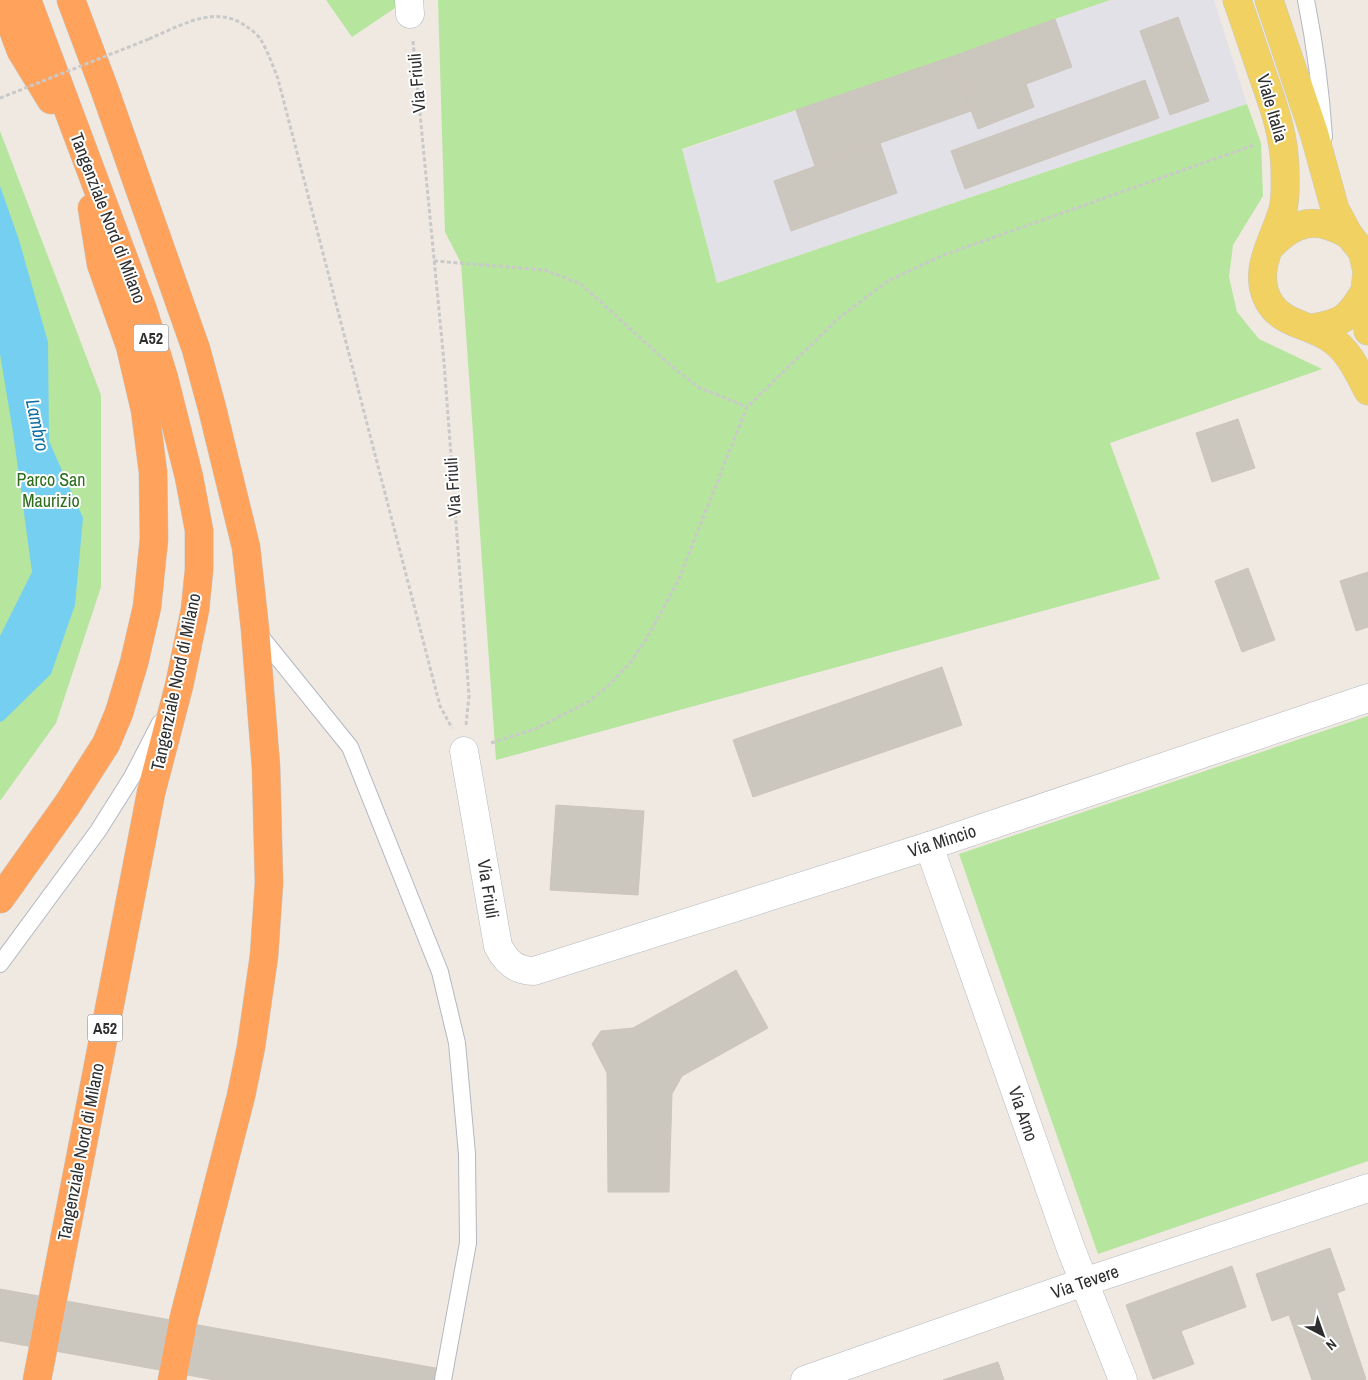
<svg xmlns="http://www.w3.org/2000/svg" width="1368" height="1380" viewBox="0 0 1368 1380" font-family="'Archivo Narrow',sans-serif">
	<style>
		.industrial { fill: #e3e1e8 }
		.green { fill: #b6e59e }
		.water { fill: #75cff0 }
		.building { fill: #cbc7bf; stroke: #cbc5ba }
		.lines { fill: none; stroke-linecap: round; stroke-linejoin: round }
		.lane-casing { stroke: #b4b7c1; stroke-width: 18 }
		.street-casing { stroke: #b4b7c1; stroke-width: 29 }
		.primary-casing { stroke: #c9c9c9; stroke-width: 29 }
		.highway-casing { stroke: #c9c9c9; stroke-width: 29 }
		.path { stroke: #c9c9c9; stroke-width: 3; stroke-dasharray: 4 2.5; stroke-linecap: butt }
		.lane { stroke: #fff; stroke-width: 16 }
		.street { stroke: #fff; stroke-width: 28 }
		.primary { stroke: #f2d163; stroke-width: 28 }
		.highway { stroke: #ffa35c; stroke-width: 28 }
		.path-bridge { stroke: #c9c9c9; stroke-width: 3; stroke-dasharray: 4 2.5; stroke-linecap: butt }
		.labels { text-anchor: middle; stroke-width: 4; stroke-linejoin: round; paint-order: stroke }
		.shield { fill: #fff; stroke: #6d6d6d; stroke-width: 1 }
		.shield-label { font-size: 16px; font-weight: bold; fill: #2e2e2e }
		.street-label { font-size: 18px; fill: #2e2e2e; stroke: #fff }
		.park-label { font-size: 18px; fill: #2c6e1b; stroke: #fff }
		.water-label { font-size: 19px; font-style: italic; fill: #0d6fa3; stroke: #fff }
	</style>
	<rect width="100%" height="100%" fill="#efe9e1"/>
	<path class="industrial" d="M 1110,0 L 1214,0 L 1247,104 L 717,283 L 682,150 L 951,57 L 1055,19 Z"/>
	<g class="green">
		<path d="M 326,0 L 396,0 L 398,6 L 352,37 Z"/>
		<path d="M 438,0 L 1110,0 L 1055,19 L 951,57 L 682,149 L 717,283 L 1247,104 L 1261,143 L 1263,196 L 1233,245 L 1229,277 L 1237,312 L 1259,339 L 1322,369 L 1110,443 L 1160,579 L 496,760 L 461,263 L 445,232 Z"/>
		<path d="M 0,131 L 101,395 L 101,587 L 56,723 L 0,801 Z"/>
		<path d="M 1368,716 L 1368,1161 L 1098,1254 L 959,854 Z"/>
	</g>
	<path class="water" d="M 0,186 L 19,240 L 48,342 L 49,441 L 83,518 L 75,605 L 51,674 L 3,721 L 0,722 L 0,636 L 32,572 L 13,432 L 0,354 Z"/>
	<g class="building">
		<path d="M 1178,17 L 1209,101 L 1170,115 L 1140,31 Z"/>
		<path d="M 1055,19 L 1072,67 L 1026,84 L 1034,107 L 978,129 L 951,57 Z"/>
		<path d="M 951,57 L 971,111 L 815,166 L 796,110 Z"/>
		<path d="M 1145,80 L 1159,118 L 965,189 L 951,151 Z"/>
		<path d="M 880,143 L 897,193 L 791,231 L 774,181 Z"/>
		<path d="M 1238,419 L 1255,468 L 1212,482 L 1196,433 Z"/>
		<path d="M 1248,568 L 1275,640 L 1242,652 L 1215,581 Z"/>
		<path d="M 1368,572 L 1368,627 L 1356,631 L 1340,581 Z"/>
		<path d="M 942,667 L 962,725 L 753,797 L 733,740 Z"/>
		<path d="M 556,805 L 644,811 L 638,895 L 550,890 Z"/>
		<path d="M 736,970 L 768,1028 L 682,1076 L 672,1094 L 669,1192 L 608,1192 L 607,1073 L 592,1044 L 601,1031 L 633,1028 Z"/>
		<path d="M 1330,1248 L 1345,1290 L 1337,1293 L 1366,1379 L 1364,1380 L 1312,1380 L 1289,1315 L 1272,1321 L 1256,1274 Z"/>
		<path d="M 1232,1266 L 1246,1307 L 1181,1331 L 1194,1364 L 1153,1379 L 1126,1305 Z"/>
		<path d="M 0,1289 L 441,1369 L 439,1380 L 215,1380 L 0,1341 Z"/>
		<path d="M 998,1362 L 1004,1380 L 963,1380 L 961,1374 Z"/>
		<path d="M 961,1374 L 963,1380 L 943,1380 Z"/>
	</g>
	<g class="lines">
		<g class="lane-casing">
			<g id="lane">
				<path d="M 1306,0 C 1315,45 1321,91 1324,137"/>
				<path d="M 257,632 L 350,747 L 440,972 L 457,1043 L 467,1154 L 468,1243 L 443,1380"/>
				<path d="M 0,964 L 98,831 L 132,777 L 160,723"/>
			</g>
		</g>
		<g class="street-casing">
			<g id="street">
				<path d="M 409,0 L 410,14"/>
				<path d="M 464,751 L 498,946 C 506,962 516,971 534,971 L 929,846 L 1368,698"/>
				<path d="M 929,846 L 1071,1249 L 1123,1380"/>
				<path d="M 805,1380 L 1084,1282 L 1368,1188"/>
			</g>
		</g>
		<g class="primary-casing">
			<g id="primary">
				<path d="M 1237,0 C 1246,25 1254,50 1263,76 C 1274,107 1285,138 1285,171 C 1285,183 1286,198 1283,209 C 1275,239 1252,269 1268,300 C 1281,325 1310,324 1331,339 C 1349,351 1358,372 1368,391"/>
				<path d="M 1269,0 L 1314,133 L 1335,209 L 1349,235 L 1362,251 L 1367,271 L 1365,291 L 1368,331"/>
				<path d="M 1269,248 C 1295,220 1316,216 1349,235"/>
				<path d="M 1312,328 C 1343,323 1349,318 1365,291"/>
			</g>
		</g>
		<g class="highway-casing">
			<g id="highway">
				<path d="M 2,0 L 21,51 L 51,100"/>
				<path d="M 27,0 L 143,310 L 164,378 L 189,477 L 199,530 L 199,570 L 195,610 L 179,686 L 151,793 L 37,1380"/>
				<path d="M 71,0 L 104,88 L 196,349 L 212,408 L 246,547 L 255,629 L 266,767 L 269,883 L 264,956 L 251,1047 L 241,1096 L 184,1317 L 172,1380"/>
				<path d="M 0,899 L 67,805 L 106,744 L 119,713 L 134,663 L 147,607 L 154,539 L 153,472 L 145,410 L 130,346 L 101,264 L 92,208"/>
			</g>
		</g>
		<g class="path">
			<path d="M 149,39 C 180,26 216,3 247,27 C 252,30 258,35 261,40 C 268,52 273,66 278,79 L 440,706 L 452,728"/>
			<path d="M 413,41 L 444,362 L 469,696 L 466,725"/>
			<path d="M 434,261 L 545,270 L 581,284 L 669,364 L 698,387 L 747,407"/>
			<path d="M 491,743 L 535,729 L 588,702 L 609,685 L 630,663 L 647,638 L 678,581 L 747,407 L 840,317 L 888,281 L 941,256 L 1254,145"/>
		</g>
		<use href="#lane" class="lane"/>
		<use href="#street" class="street"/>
		<use href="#primary" class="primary"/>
		<use href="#highway" class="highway"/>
		<path class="path-bridge" d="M 0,98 L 149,39"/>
	</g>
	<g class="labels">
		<g class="shield">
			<rect x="133.5" y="324.5" width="35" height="27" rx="4"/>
			<rect x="87.5" y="1014.5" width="35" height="27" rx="4"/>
		</g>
		<g class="shield-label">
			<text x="151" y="344">A52</text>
			<text x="105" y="1034">A52</text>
		</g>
		<g class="street-label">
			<text transform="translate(417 83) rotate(-95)" y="6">Via Friuli</text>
			<text transform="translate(1272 108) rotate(74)" y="6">Viale Italia</text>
			<text transform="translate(108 218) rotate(69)" y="6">Tangenziale Nord di Milano</text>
			<text transform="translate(453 487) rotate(-94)" y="6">Via Friuli</text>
			<text transform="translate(176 682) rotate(-78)" y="6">Tangenziale Nord di Milano</text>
			<text transform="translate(942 841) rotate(-18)" y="6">Via Mincio</text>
			<text transform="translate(488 889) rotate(81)" y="6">Via Friuli</text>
			<text transform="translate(1023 1114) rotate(71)" y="6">Via Arno</text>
			<text transform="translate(81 1152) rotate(-79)" y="6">Tangenziale Nord di Milano</text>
			<text transform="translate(1085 1282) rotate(-19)" y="6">Via Tevere</text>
		</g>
		<g class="park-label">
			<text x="51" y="486">Parco San<tspan x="51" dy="21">Maurizio</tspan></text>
		</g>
		<g class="water-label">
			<text transform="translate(38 425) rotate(78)" y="7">Lambro</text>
		</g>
	</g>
	<g transform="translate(1323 1335) rotate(139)" stroke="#ffffff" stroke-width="4" paint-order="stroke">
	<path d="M0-4L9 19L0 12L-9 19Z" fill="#2e2e2e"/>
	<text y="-8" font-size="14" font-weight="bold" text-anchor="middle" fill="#2e2e2e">N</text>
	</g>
</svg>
